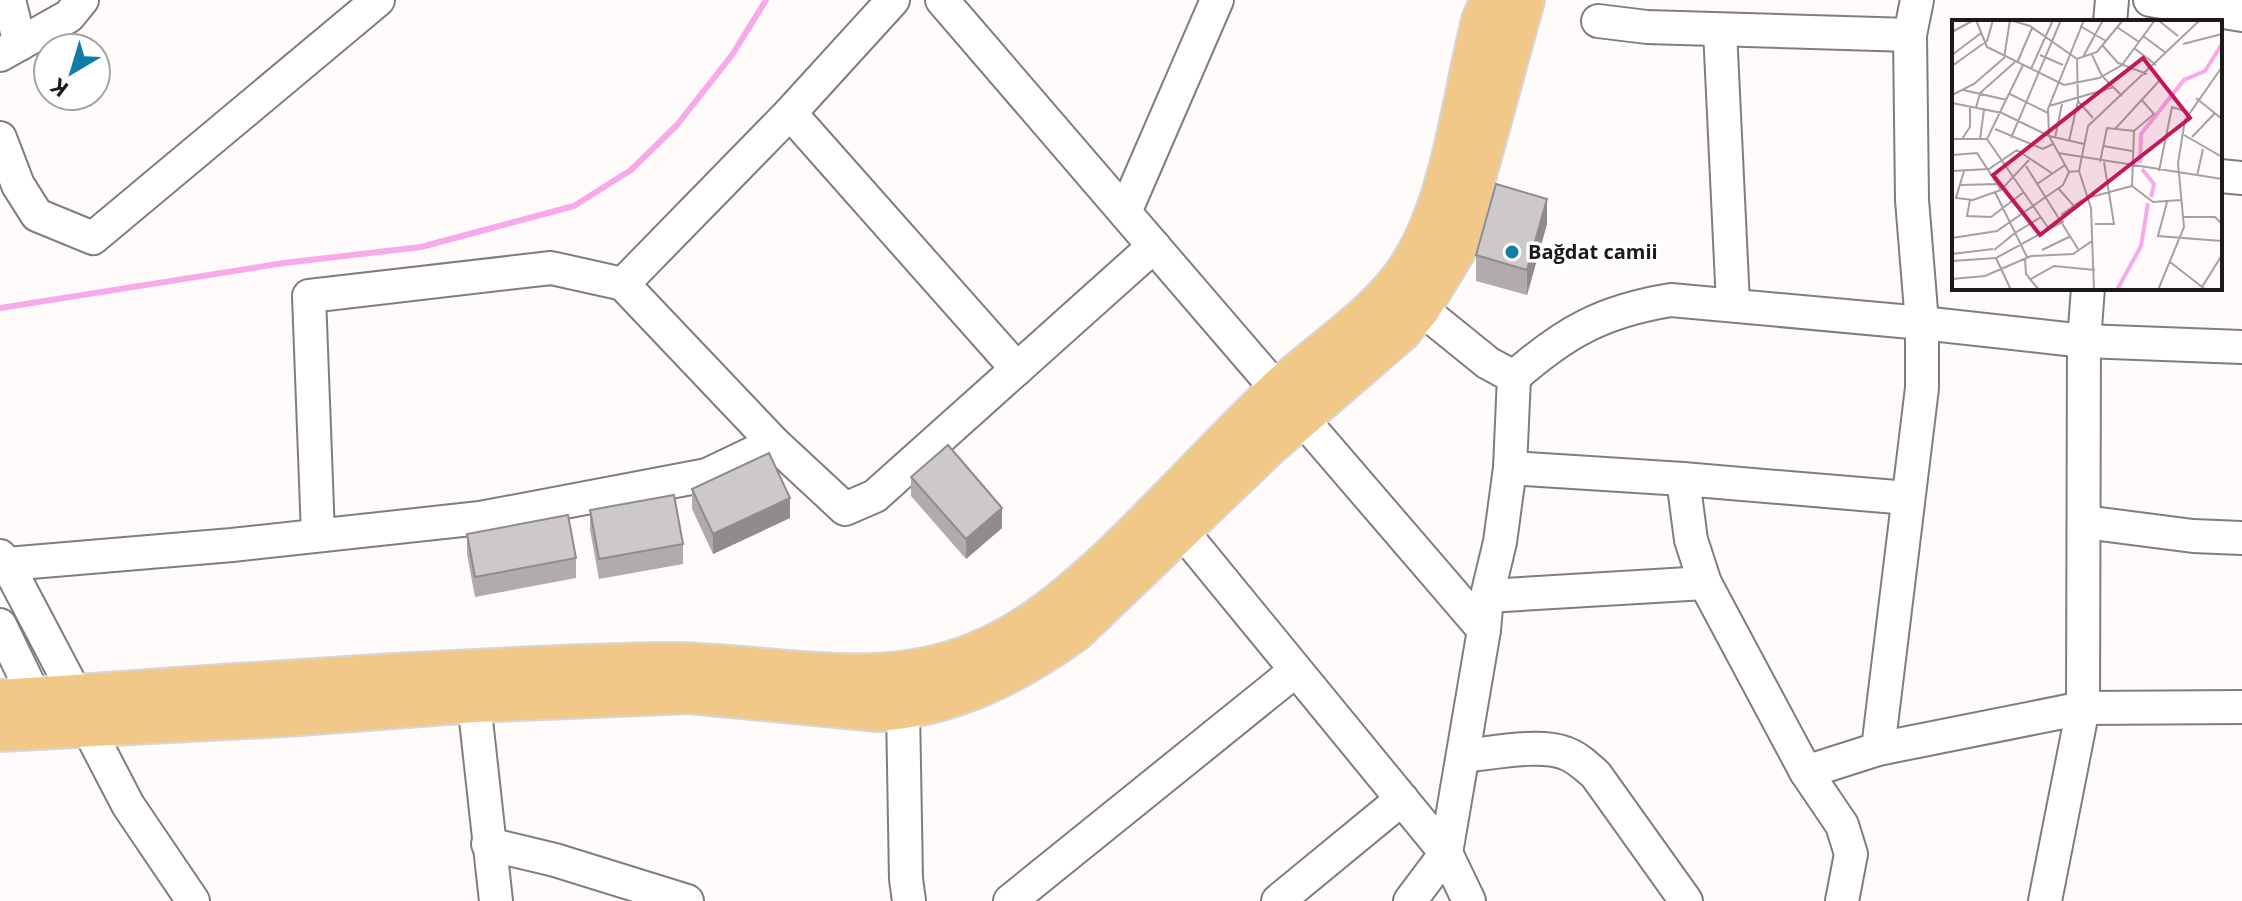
<svg xmlns="http://www.w3.org/2000/svg" width="2242" height="901" viewBox="0 0 2242 901" font-family="'Open Sans',sans-serif">
	<style>
		.lines { fill: none; stroke-linecap: round; stroke-linejoin: round }
		.stream { stroke: #f7a9ea; stroke-width: 6 }
		.minor-casing { stroke: #817d7c; stroke-width: 36 }
		.major-casing { stroke: #d6d6d6; stroke-width: 44 }
		.minor { stroke: #fff; stroke-width: 32 }
		.major { stroke: #f2c888; stroke-width: 40 }
		.wall { fill: #b0acad }
		.shaded-wall { fill: #908c8d }
		.building { fill: #cdc8c9; stroke: #908c8d; stroke-width: 2 }
		.poi-dot { fill: #117da6; stroke: #fff; stroke-width: 3 }
		.labels { text-anchor: middle; stroke-width: 7; stroke-linejoin: round; paint-order: stroke }
		.poi-label { font-size: 20px; font-weight: bold; fill: #1c1a19; stroke: #fff; text-anchor: start }
		.inset-river { fill: none; stroke: #f7a9ea; stroke-width: 4 }
		.inset-road { fill: none; stroke: #a4a1a0; stroke-width: 2 }
		.view { fill: #c2185b; fill-opacity: 0.15; stroke: #c2185b; stroke-width: 4 }
		.inset-edge { fill: none; stroke: #1c1a19; stroke-width: 4 }
	</style>
	<rect width="100%" height="100%" fill="#fefbfa"/>
	<g class="lines">
		<path class="stream" d="M 0,308 L 284,263 L 421,247 L 574,206 L 631,170 L 677,125 L 732,55 L 766,0"/>
		<g class="minor-casing">
			<g id="minor">
				<path d="M 9,0 L 20,44"/>
				<path d="M 893,0 L 790,113 L 623,284 L 774,443 L 845,509 L 875,496 L 1154,246"/>
				<path d="M 942,0 L 1484,630"/>
				<path d="M 2150,0 L 2242,15"/>
				<path d="M 1598,21 L 1647,27 L 1910,35"/>
				<path d="M 2110,22 L 2112,0"/>
				<path d="M 1720,30 L 1733,304"/>
				<path d="M 0,55 L 69,16 L 82,0"/>
				<path d="M 790,113 L 1017,369"/>
				<path d="M 0,138 L 18,185 L 37,215 L 93,238 L 378,0"/>
				<path d="M 2220,176 L 2242,178"/>
				<path d="M 1125,212 L 1217,0"/>
				<path d="M 1514,377 C 1565,332 1603,311 1671,300 L 1922,323 L 2084,341 L 2242,347"/>
				<path d="M 1510,468 L 1683,479 L 1908,498"/>
				<path d="M 1683,479 L 1691,540 L 1705,583 L 1806,772 L 1842,825 L 1851,854 L 1842,901"/>
				<path d="M 2084,522 L 2193,536 L 2242,538"/>
				<path d="M 1182,531 L 1446,853 L 1469,901"/>
				<path d="M 318,535 L 309,296 L 551,268 L 623,284"/>
				<path d="M 0,556 L 7,564 L 76,695 L 87,726 L 128,805 L 193,901"/>
				<path d="M 7,564 L 232,545 L 480,518 L 707,475 L 774,443"/>
				<path d="M 1487,596 L 1705,583"/>
				<path d="M 0,625 L 44,716"/>
				<path d="M 474,702 L 496,901"/>
				<path d="M 903,709 L 906,879 L 909,901"/>
				<path d="M 1878,749 L 1922,388 L 1922,323 L 1912,200 L 1910,35 L 1917,0"/>
				<path d="M 1464,756 C 1491,753 1540,743 1565,753 C 1577,757 1587,767 1596,775 L 1686,901"/>
				<path d="M 1806,772 L 1878,749 L 2083,708 L 2242,707"/>
				<path d="M 488,844 L 555,860 L 687,901"/>
				<path d="M 1010,901 L 1295,671"/>
				<path d="M 1278,901 L 1402,799"/>
				<path d="M 1410,901 L 1446,853 L 1484,630 L 1487,596 L 1500,542 L 1510,468 L 1514,377 L 1488,363 L 1420,308"/>
				<path d="M 2045,901 L 2083,708 L 2084,341 L 2088,288"/>
			</g>
		</g>
		<g class="major-casing">
			<g id="major">
				<path d="M 0,700 C 219,686 439,668 658,663 C 754,661 856,690 950,662 C 1016,643 1066,600 1116,553 C 1171,500 1222,443 1277,391 C 1321,350 1378,316 1410,266 C 1452,202 1463,96 1482,21 L 1491,0"/>
				<path d="M 0,731 L 286,716 L 474,702 L 689,693 L 878,711 C 953,706 1015,674 1075,631 L 1268,446 L 1401,331 L 1420,308 L 1455,251 L 1524,0"/>
			</g>
		</g>
		<use href="#minor" class="minor"/>
		<use href="#major" class="major"/>
	</g>
	<g class="wall">
		<path d="M 1547,224 L 1527,295 L 1476,281 L 1476,255 Z"/>
		<path d="M 911,477 L 1002,528 L 966,559 L 911,496 Z"/>
		<path d="M 692,489 L 790,518 L 713,554 L 692,509 Z"/>
		<path d="M 590,510 L 683,544 L 683,564 L 599,579 L 590,530 Z"/>
		<path d="M 467,534 L 576,558 L 576,578 L 475,597 L 467,554 Z"/>
	</g>
	<g class="shaded-wall">
		<path d="M 1547,199 L 1547,224 L 1527,295 L 1527,270 Z"/>
		<path d="M 790,498 L 790,518 L 713,554 L 713,534 Z"/>
		<path d="M 1002,508 L 1002,528 L 966,559 L 966,539 Z"/>
	</g>
	<g class="building">
		<path d="M 1496,184 L 1547,199 L 1527,270 L 1476,255 Z"/>
		<path d="M 948,445 L 1002,508 L 966,539 L 911,477 Z"/>
		<path d="M 769,453 L 790,498 L 713,534 L 692,489 Z"/>
		<path d="M 674,495 L 683,544 L 599,559 L 590,510 Z"/>
		<path d="M 568,515 L 576,558 L 475,577 L 467,534 Z"/>
	</g>
	<circle class="poi-dot" cx="1512" cy="252" r="8"/>
	<g class="labels">
		<g class="poi-label">
			<text x="1528" y="259">Bağdat camii</text>
		</g>
	</g>
	<g transform="translate(1952 20)">
		<rect width="270" height="270" fill="#fefbfa"/>
		<path class="inset-river" d="M 188,143 L 189,114 L 232,60 L 253,51 L 270,24M 190,149 L 202,164 L 199,177M 165,270 L 189,226 L 196,183"/>
		<path class="inset-road" d="M 24,0 L 35,27 L 112,65 L 147,58 L 170,45 L 203,0M 206,0 L 226,16M 128,6 L 154,21M 165,7 L 187,22M 0,12 L 22,0M 191,16 L 214,33M 231,24 L 270,14M 151,26 L 166,43 L 195,54M 182,28 L 204,45M 0,35 L 29,13M 88,35 L 111,45M 140,35 L 150,56 L 170,76M 131,37 L 151,0M 125,38 L 126,81 L 141,98M 65,43 L 80,8M 0,46 L 35,21 L 41,0M 79,49 L 101,0M 11,70 L 55,80M 58,74 L 96,93M 0,75 L 22,64 L 52,38 L 58,0 L 78,6 L 125,39 L 145,32 L 171,0M 244,78 L 270,99M 0,83 L 50,93 L 97,116 L 132,124M 97,86 L 162,67M 24,88 L 28,73 L 63,42M 43,109 L 91,129 L 101,124M 163,109 L 208,60M 182,111 L 202,94 L 189,79M 232,115 L 270,137M 240,117 L 263,93M 59,118 L 109,0M 103,118 L 110,84M 0,119 L 35,119 L 97,209M 10,119 L 18,107 L 18,87M 28,119 L 32,90M 35,119 L 71,45M 117,121 L 126,81M 151,126 L 180,131M 65,130 L 101,154M 106,133 L 270,159M 0,135 L 25,133 L 49,170M 74,146 L 126,229M 0,151 L 37,149 L 65,130M 12,151 L 4,178 L 21,180 L 49,170 L 77,140M 127,151 L 117,152 L 97,116 L 96,89 L 132,0M 207,151 L 220,87 L 236,92M 245,156 L 251,129M 85,164 L 113,145M 8,165 L 46,164M 180,166 L 201,182 L 229,180M 106,168 L 122,186M 43,172 L 75,237M 139,177 L 180,166 L 182,111 L 155,108 L 148,142M 18,180 L 15,196 L 39,197 L 72,172M 215,182 L 206,216 L 270,221M 109,195 L 130,180M 231,197 L 263,197 L 270,204M 143,204 L 162,204 L 152,142M 63,213 L 89,197M 0,218 L 45,211 L 111,165 L 117,152M 42,230 L 63,213M 90,230 L 119,216M 0,234 L 41,229M 44,238 L 59,270M 73,239 L 74,254 L 87,270M 0,241 L 44,238 L 112,201M 218,242 L 254,270M 0,259 L 33,256 L 79,236 L 121,234 L 140,221M 79,259 L 102,246 L 143,250M 250,267 L 270,235M 142,270 L 139,188 L 127,151 L 136,106 L 248,0M 206,270 L 232,207 L 226,143 L 233,100 L 270,47"/>
		<path class="view" d="M 191,38 L 238,98 L 88,215 L 41,155 Z"/>
		<rect width="270" height="270" class="inset-edge"/>
	</g>
	<g transform="translate(72 72) rotate(218)"><circle r="38" fill="#ffffff" stroke="#a4a3a3" stroke-width="2"/>
	<path d="M0-6L14 30L0 20L-14 30Z" fill="#117da6"/>
	<text y="-12" font-size="22" font-weight="bold" text-anchor="middle" fill="#1c1a19">K</text>
	</g>
</svg>
